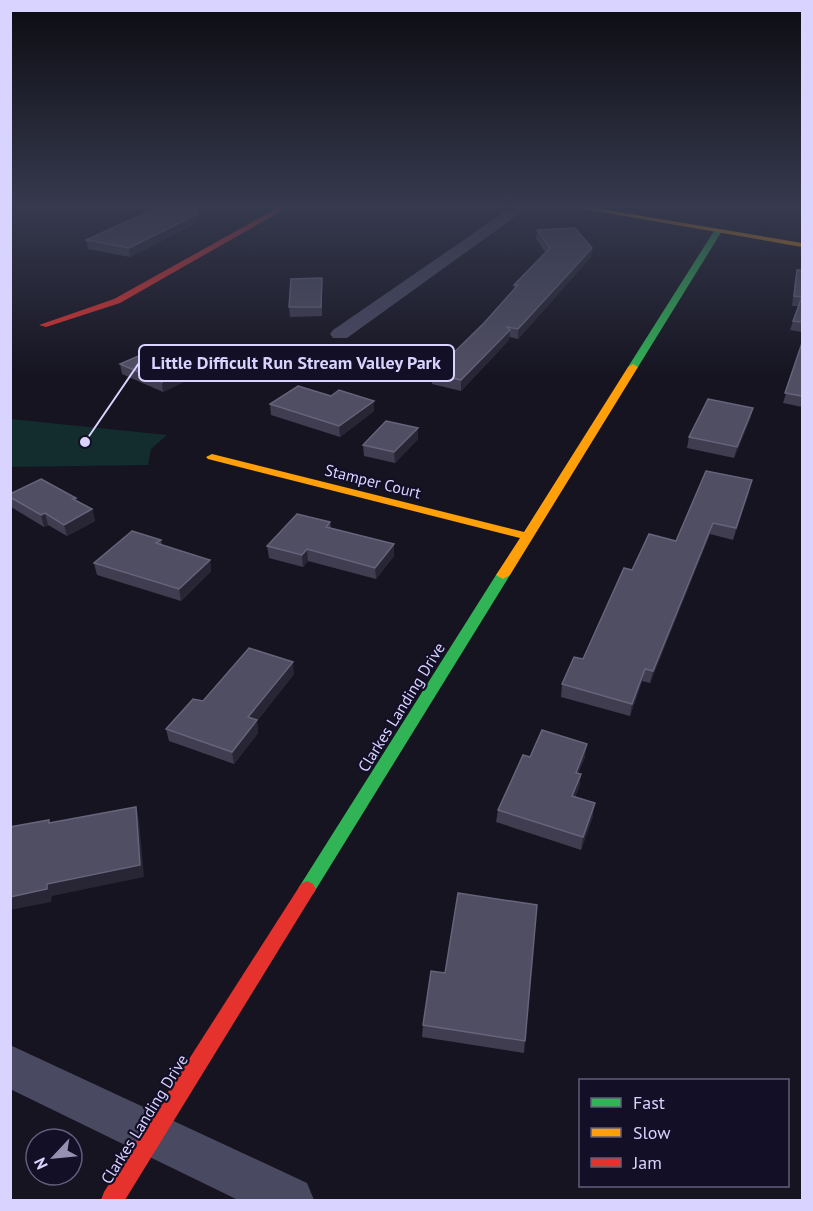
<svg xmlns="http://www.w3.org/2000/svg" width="813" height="1211" viewBox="0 0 813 1211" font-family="'PT Sans',sans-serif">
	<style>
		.green { fill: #132c2d }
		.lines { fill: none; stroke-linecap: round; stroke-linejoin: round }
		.street { fill: #4a4962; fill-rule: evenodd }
		.fast { fill: #30b455; fill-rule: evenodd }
		.slow { fill: #ff9f0a; fill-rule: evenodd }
		.jam { fill: #e5322d; fill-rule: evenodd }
		.wall { fill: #403d50 }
		.shaded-wall { fill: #282635 }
		.building { fill: #504e63; stroke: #66637b; stroke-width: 1.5 }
		.labels { text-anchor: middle; stroke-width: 4.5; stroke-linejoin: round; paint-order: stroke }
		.street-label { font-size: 16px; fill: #d9d4ff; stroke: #130f26 }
		.leader { fill: none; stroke: #d9d4ff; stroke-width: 2 }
		.callout-dot { fill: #d9d4ff; stroke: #130f26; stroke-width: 2 }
		.callout { fill: #130f26; stroke: #d9d4ff; stroke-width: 2 }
		.callout-label { font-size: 18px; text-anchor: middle; font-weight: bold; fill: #d9d4ff }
	</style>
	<rect width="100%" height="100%" fill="#161421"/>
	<path class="green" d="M 11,419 L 167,435 L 151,449 L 148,465 L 11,467 Z"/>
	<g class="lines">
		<g class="street">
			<path d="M 513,206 L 530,206 L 347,338 L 333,338 L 330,334 L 333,330 Z"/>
			<path d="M 10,1045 L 307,1183 L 314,1200 L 238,1200 L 10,1089 Z"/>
		</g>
		<g class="fast">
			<path d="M 718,229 L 722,231 L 638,367 L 630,369 L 628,367 L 714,231 Z"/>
			<path d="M 503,571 L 510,575 L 313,894 L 307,897 L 301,894 L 298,889 L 301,884 L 496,575 Z"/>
		</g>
		<g class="slow">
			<path d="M 567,206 L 583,206 L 802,243 L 802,247 Z"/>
			<path d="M 633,364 L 638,367 L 510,575 L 503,579 L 496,575 L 520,538 L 208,459 L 206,457 L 212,454 L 524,532 L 628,367 Z"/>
		</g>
		<g class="jam">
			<path d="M 281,206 L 290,206 L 120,303 L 46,327 L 39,325 L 114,299 Z"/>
			<path d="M 307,881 L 313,884 L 316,889 L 313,894 L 125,1200 L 101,1200 L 104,1192 L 301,884 Z"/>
		</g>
	</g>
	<g class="wall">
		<path d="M 199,222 L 130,257 L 88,249 L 86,240 Z"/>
		<path d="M 537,230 L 592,248 L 591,257 L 518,339 L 509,337 L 509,340 L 461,391 L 432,384 L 432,374 L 484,323 L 514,290 L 514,285 L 546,253 L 536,239 Z"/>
		<path d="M 797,270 L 802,270 L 802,332 L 790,330 L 798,306 L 792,306 L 795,279 Z"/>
		<path d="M 322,288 L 322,316 L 290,317 L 289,307 Z"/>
		<path d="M 802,343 L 802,407 L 783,403 Z"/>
		<path d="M 120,364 L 202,373 L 163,392 L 122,374 Z"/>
		<path d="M 331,396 L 374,401 L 374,411 L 340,437 L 271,415 L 270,404 Z"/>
		<path d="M 753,408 L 750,419 L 734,458 L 687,448 L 689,437 Z"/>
		<path d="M 418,439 L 395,463 L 364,456 L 363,445 Z"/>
		<path d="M 749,492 L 733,540 L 710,534 L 650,683 L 642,681 L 630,716 L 561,697 L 562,684 L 583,659 L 632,570 Z"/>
		<path d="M 10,494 L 76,500 L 92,509 L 95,521 L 67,536 L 48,525 L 44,527 L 11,507 Z"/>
		<path d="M 330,522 L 331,528 L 394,544 L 394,556 L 376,579 L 308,561 L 303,567 L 269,558 L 267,546 Z"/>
		<path d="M 161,540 L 162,545 L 210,560 L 211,571 L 181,601 L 97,575 L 94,563 Z"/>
		<path d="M 294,674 L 257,721 L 258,733 L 234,764 L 169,741 L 166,729 L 203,701 Z"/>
		<path d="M 530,757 L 585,757 L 578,773 L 581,774 L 579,787 L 575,797 L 593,816 L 581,850 L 496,822 L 498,810 Z"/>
		<path d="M 445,973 L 525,1041 L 524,1053 L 422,1037 L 423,1025 Z"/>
	</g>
	<g class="shaded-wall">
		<path d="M 198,214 L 199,222 L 130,257 L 129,248 Z"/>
		<path d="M 592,248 L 591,257 L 518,339 L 518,329 Z"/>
		<path d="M 510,330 L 509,340 L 461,391 L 461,380 Z"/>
		<path d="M 201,363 L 202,373 L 163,392 L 162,382 Z"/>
		<path d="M 374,401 L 374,411 L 340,437 L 339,426 Z"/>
		<path d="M 753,408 L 750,419 L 734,458 L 737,447 Z"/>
		<path d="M 418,428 L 418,439 L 395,463 L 394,452 Z"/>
		<path d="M 752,480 L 749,492 L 733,540 L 736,528 Z"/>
		<path d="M 92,509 L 95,521 L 67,536 L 64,525 Z"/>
		<path d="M 45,513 L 48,525 L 44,527 L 41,515 Z"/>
		<path d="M 713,523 L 710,534 L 650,683 L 653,671 Z"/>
		<path d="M 394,544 L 394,556 L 376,579 L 375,568 Z"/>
		<path d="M 307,549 L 308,561 L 303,567 L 302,555 Z"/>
		<path d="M 210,560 L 211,571 L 181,601 L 179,589 Z"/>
		<path d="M 293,662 L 294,674 L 257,721 L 258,733 L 234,764 L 232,752 L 248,717 Z"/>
		<path d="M 645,669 L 642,681 L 630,716 L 632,704 Z"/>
		<path d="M 587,744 L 585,757 L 574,785 L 576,773 Z"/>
		<path d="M 581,774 L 579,787 L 570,809 L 572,796 Z"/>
		<path d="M 595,803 L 593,816 L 581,850 L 583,837 Z"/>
		<path d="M 136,807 L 139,820 L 144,877 L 52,896 L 51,902 L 10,910 L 10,897 L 47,884 Z"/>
	</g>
	<g class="building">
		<path d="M 161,206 L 194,206 L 198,214 L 129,248 L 86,240 Z"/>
		<path d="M 575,228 L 592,248 L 518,329 L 507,327 L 510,330 L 461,380 L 432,374 L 484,323 L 518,285 L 514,285 L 550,248 L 537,230 Z"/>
		<path d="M 797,270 L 802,270 L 802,322 L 793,321 L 802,297 L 794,296 Z"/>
		<path d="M 322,278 L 321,307 L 289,307 L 291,279 Z"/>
		<path d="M 802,343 L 802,396 L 785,393 Z"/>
		<path d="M 159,347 L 201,363 L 162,382 L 120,364 Z"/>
		<path d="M 298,386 L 331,396 L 339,390 L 374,401 L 339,426 L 270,404 Z"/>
		<path d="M 708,399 L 753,408 L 737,447 L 689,437 Z"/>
		<path d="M 386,421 L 418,428 L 394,452 L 363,445 Z"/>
		<path d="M 706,471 L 752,480 L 736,528 L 713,523 L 653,671 L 645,669 L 632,704 L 562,684 L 574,657 L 583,659 L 624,568 L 632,570 L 649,534 L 676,541 Z"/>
		<path d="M 41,479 L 76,498 L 73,499 L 92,509 L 64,525 L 45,513 L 41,515 L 10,497 L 10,494 Z"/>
		<path d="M 297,514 L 330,522 L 326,527 L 394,544 L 375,568 L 307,549 L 302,555 L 267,546 Z"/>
		<path d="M 132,531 L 161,540 L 156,543 L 210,560 L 179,589 L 94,563 Z"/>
		<path d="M 249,648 L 293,662 L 248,717 L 257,720 L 232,752 L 166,729 L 193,699 L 203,701 Z"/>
		<path d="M 542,730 L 587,744 L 576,773 L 581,774 L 572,796 L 595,803 L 583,837 L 498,810 L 523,755 L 530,757 Z"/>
		<path d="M 136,807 L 140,865 L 47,884 L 47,889 L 10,897 L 10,827 L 49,820 L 49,823 Z"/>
		<path d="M 458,893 L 537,905 L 525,1041 L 423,1025 L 431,971 L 445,973 Z"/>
	</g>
	<linearGradient id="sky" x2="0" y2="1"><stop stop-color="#0c0b12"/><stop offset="0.55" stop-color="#363a4e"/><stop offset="1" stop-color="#363a4e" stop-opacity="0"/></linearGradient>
	<rect width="813" height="375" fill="url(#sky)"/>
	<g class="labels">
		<g class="street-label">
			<text transform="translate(373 481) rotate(14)" y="6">Stamper Court</text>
			<text transform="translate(401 707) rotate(-58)" y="6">Clarkes Landing Drive</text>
			<text transform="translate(144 1119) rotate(-58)" y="6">Clarkes Landing Drive</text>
		</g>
	</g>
	<path class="leader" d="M85 442L139 363"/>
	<circle class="callout-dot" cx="85" cy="442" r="6"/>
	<rect class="callout" x="139" y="345" width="315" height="36" rx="6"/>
	<g class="callout-label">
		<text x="296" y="369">Little Difficult Run Stream Valley Park</text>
	</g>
	<rect width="813" height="1211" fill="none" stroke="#d9d4ff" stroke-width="24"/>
	<rect x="579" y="1079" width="210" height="108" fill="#130f26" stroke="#625e7d" stroke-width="1.5"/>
	<rect x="591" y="1098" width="30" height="9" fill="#30b455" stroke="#625e7d" stroke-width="1.5"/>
	<text x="633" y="1109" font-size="18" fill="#d9d4ff">Fast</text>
	<rect x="591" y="1128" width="30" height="9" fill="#ff9f0a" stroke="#625e7d" stroke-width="1.5"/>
	<text x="633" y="1139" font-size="18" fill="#d9d4ff">Slow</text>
	<rect x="591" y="1158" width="30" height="9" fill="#e5322d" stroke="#625e7d" stroke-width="1.5"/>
	<text x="633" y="1169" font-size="18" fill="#d9d4ff">Jam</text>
	<g transform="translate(54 1157) rotate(244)"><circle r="28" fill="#130f26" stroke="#625e7d" stroke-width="1.5"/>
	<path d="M0-4.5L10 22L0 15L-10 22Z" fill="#9591b1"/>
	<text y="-9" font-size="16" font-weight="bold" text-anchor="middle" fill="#d9d4ff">N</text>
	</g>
</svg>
